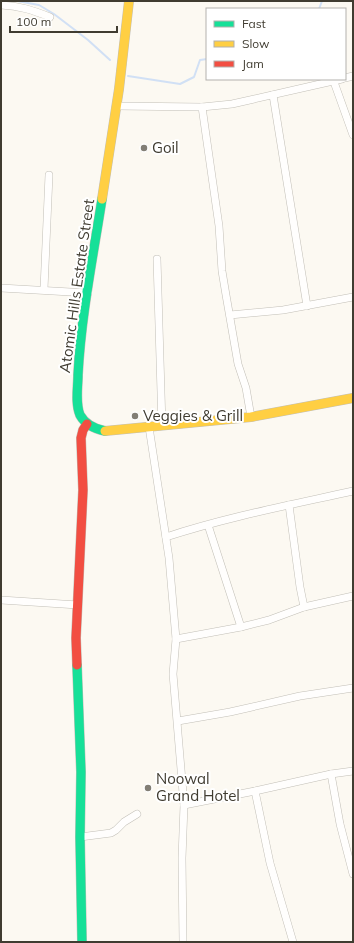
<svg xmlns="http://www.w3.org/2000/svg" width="354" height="943" viewBox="0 0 354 943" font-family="Mulish,sans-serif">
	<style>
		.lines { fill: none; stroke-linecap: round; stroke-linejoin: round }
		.stream { stroke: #d1e0f5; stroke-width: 2 }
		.street-casing { stroke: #c2bfb7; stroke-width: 8 }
		.fast-casing { stroke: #c2bfb7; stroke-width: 10 }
		.slow-casing { stroke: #c2bfb7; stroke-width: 10 }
		.jam-casing { stroke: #c2bfb7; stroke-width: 10 }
		.street { stroke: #fffefd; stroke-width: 7 }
		.fast { stroke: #16e098; stroke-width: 9 }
		.slow { stroke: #ffcf43; stroke-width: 9 }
		.jam { stroke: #f24e42; stroke-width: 9 }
		.poi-dot { fill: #827e75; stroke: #fff; stroke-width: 1.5 }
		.labels { text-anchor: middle; stroke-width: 4; stroke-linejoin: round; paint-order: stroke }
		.poi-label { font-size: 15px; fill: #403c31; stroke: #fff; text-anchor: start }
		.street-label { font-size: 15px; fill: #403c31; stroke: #fff }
	</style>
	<rect width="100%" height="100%" fill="#fcf9f2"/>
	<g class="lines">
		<g class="stream">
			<path d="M 17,1 L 39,5 L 54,14 L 88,40 L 110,60"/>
			<path d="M 319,9 L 322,1"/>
			<path d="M 128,76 L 180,84 L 194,77 L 200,60 L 207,59"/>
		</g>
		<g class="street-casing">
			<g id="street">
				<path d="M 1,5 C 20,6 32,10 50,17"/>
				<path d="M 345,78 L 353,76"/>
				<path d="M 334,82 L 353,135"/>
				<path d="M 273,95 L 307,306"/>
				<path d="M 117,106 L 202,107 L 232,104 L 342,79"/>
				<path d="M 202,107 L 219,226 L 222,271 L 226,295 L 238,364 L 246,388 L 251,417"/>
				<path d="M 157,259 L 162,426"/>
				<path d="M 1,288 L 88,293"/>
				<path d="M 44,289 L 49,175"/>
				<path d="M 230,315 L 283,310 L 353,297"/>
				<path d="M 149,427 L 169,558 L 176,639 L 173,674 L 184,805 L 182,858 L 183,942"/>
				<path d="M 289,505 L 300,587 L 304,607"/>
				<path d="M 208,525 L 241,627"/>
				<path d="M 166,537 C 227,517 290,505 353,491"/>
				<path d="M 1,600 L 78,605"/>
				<path d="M 176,639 L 241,627 L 269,620 L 304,607 L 353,596"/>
				<path d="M 178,721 L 230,712 L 300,696 L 353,688"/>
				<path d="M 331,774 L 340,824 L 353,874"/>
				<path d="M 255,791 L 270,863 L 293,942"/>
				<path d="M 184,805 L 255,791 L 331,774 L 353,771"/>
				<path d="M 80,837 L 111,833 L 116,830 L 124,822 L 137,814"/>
			</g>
		</g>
		<g class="fast-casing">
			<g id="fast">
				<path d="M 102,199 C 93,257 81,316 78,375 C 78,387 75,403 80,415 C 85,424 95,429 105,431"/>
				<path d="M 77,665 L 81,772 L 80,837 L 82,942"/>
			</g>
		</g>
		<g class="slow-casing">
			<g id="slow">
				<path d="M 102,199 L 119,89 L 129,1"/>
				<path d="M 105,431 L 251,417 L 353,398"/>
			</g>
		</g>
		<g class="jam-casing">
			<path id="jam" d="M 77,665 L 76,638 L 83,490 L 81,438 L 83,430 L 87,424"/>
		</g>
		<use href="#street" class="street"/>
		<use href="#fast" class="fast"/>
		<use href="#slow" class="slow"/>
		<use href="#jam" class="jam"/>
	</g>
	<g class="poi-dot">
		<circle cx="144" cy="148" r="4"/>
		<circle cx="135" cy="416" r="4"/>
		<circle cx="148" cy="788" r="4"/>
	</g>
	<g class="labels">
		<g class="poi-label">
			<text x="152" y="153">Goil</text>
			<text x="143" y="421">Veggies &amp; Grill</text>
			<text x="156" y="784">Noowal<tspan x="156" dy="17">Grand Hotel</tspan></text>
		</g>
		<g class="street-label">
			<text transform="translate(77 286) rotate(-82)" y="5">Atomic Hills Estate Street</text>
		</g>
	</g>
	<rect width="354" height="943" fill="none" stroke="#403c31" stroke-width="4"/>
	<rect x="206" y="8" width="140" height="72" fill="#ffffff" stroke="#b3b1ad"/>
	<rect x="214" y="21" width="20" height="6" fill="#16e098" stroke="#b3b1ad"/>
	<text x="242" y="28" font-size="12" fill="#403c31">Fast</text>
	<rect x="214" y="41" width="20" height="6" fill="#ffcf43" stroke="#b3b1ad"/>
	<text x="242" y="48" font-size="12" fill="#403c31">Slow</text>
	<rect x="214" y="61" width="20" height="6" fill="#f24e42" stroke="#b3b1ad"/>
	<text x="242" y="68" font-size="12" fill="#403c31">Jam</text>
	<path d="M10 26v6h107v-6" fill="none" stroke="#403c31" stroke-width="2"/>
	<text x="16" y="26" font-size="12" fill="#403c31" stroke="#ffffff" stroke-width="3" paint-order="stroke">100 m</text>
</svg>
